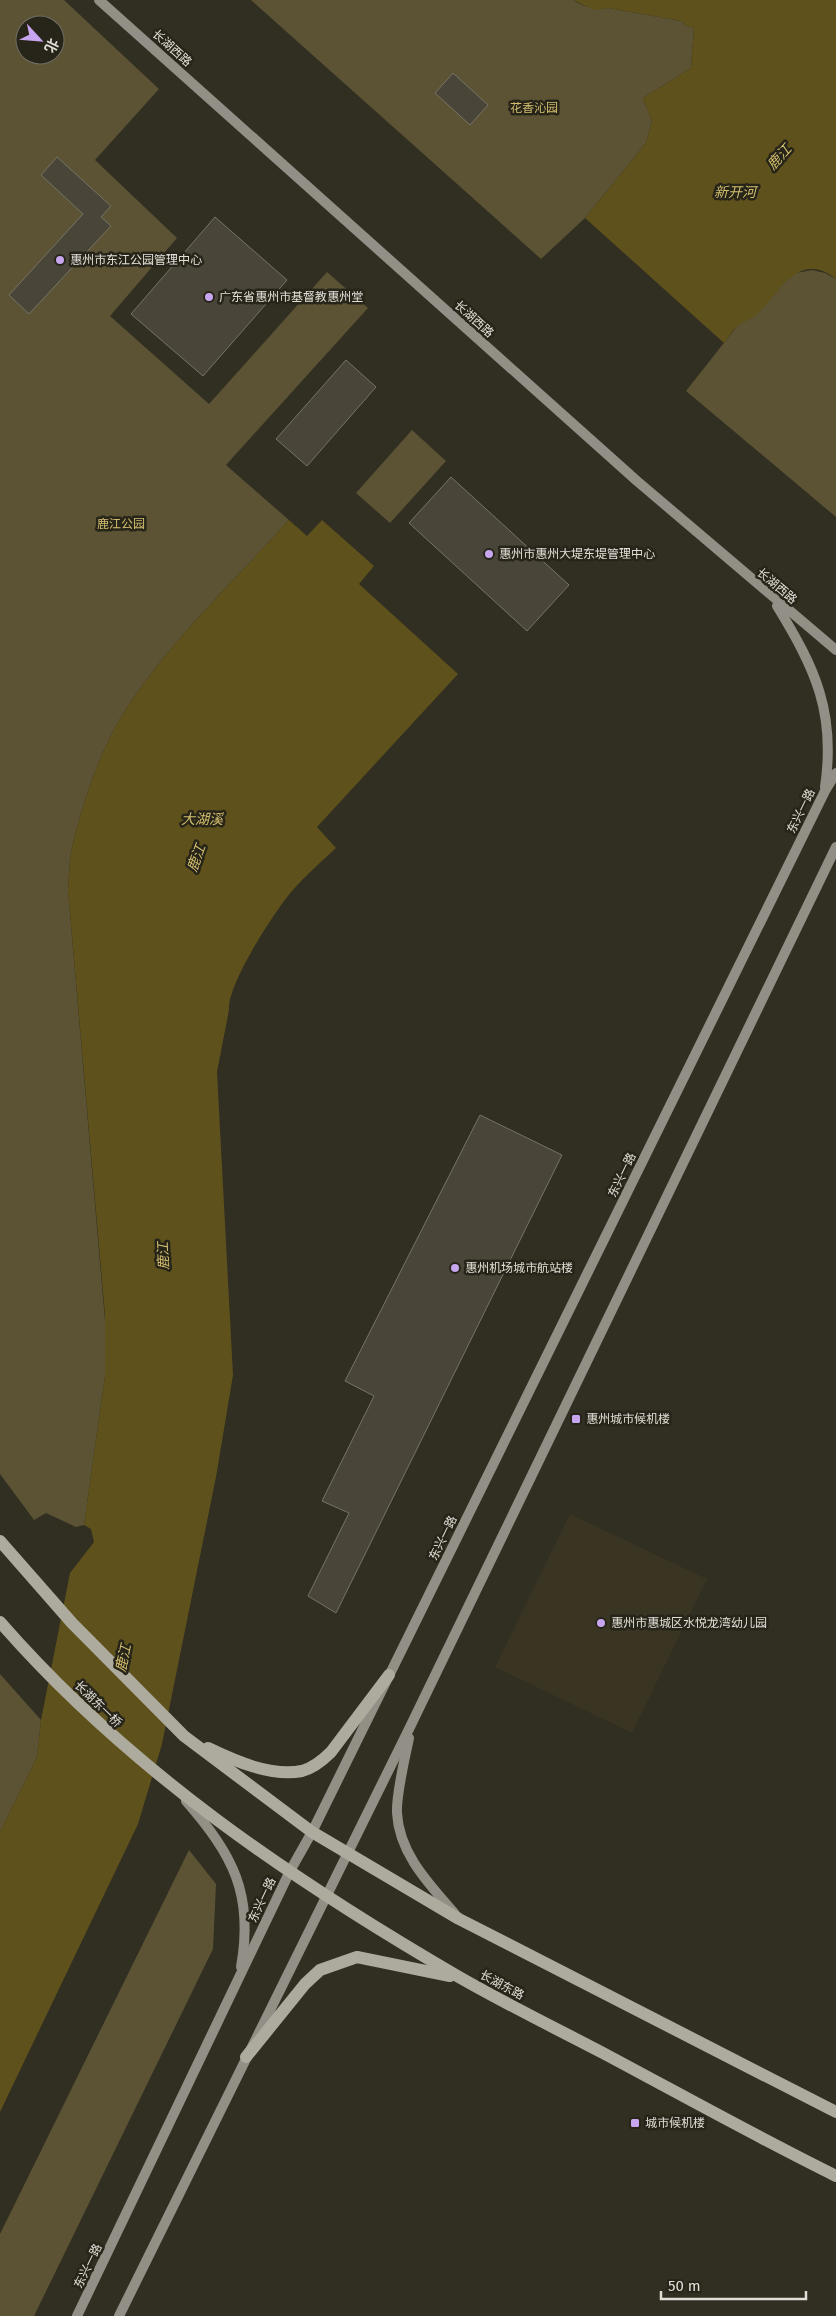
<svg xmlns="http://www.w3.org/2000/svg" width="836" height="2316" viewBox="0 0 836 2316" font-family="'Fira Sans','Noto Sans SC',sans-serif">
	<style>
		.built { fill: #3a3523 }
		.green { fill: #5b5334; fill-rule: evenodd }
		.water { fill: #5e511c }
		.building { fill: #494539; stroke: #777466 }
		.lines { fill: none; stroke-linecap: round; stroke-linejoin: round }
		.secondary { stroke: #928f86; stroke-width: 10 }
		.primary { stroke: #adaa9e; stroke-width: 12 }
		.poi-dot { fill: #c8a6ef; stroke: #272419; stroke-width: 2 }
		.labels { text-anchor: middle; stroke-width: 5; stroke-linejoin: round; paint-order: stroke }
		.street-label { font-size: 12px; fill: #e0ded7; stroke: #272419 }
		.park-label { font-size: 12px; fill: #d3be6e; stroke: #272419 }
		.poi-label { font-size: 12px; fill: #e0ded7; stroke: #272419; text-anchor: start }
		.water-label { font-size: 14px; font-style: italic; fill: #d3bf6e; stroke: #272419 }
	</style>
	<rect width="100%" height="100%" fill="#312e22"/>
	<path class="built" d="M 570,1514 L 707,1579 L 632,1733 L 495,1667 Z"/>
	<g class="green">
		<path d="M 0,0 L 64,0 L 159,89 L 95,160 L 177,238 L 110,316 L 209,404 L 327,272 L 368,308 L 226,465 L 289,520 C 234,581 166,645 123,714 C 100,750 80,810 71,852 C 69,865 69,878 68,890 L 107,1344 L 105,1376 L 84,1525 L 76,1527 L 46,1513 L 34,1520 L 0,1474 ZM 25,25 L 55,25 L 55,55 L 25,55 Z"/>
		<path d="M 251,0 L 573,0 C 584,7 596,10 609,8 L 681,21 L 686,26 L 694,28 L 691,68 L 643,98 L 652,121 L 646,143 L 585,218 L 541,259 Z"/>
		<path d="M 812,270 L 825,273 L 836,279 L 836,517 L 686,391 L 738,325 L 755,315 L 787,279 L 796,273 Z"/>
		<path d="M 412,430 L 446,461 L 390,523 L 356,493 Z"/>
		<path d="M 0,1674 L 41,1720 L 37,1757 L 0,1832 Z"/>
		<path d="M 189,1850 L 216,1884 L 213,1949 L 34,2316 L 0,2316 L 0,2234 Z"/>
	</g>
	<g class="water">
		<path d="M 573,0 L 836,0 L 836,279 C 797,249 779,295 756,315 C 751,319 744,321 739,325 C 733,329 729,337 724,343 L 585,218 L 646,143 L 652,121 L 643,98 L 691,68 L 694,28 L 686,26 L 681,21 L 609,8 L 594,10 Z"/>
		<path d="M 289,520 L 307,536 L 322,520 L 374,566 L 359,584 L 458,674 L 317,827 L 336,848 C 321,862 305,876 292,891 C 274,912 227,985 229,1010 L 217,1072 L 233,1375 L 216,1477 L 162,1744 L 138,1824 L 0,2112 L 0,1832 L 37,1757 L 41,1720 L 70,1573 L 94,1542 L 91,1529 L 84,1525 L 105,1376 L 105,1315 L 68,890 C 69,878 69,865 71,852 C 80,810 100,750 123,714 C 166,645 234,581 289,520 Z"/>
	</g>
	<g class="building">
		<path d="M 453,73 L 488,105 L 470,125 L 435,93 Z"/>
		<path d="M 57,157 L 111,206 L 101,217 L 111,226 L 29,314 L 9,295 L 83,214 L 41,175 Z"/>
		<path d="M 215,217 L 287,280 L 203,376 L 131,314 Z"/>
		<path d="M 346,360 L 376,387 L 307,466 L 276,439 Z"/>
		<path d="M 451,477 L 569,585 L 527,631 L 409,523 Z"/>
		<path d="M 480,1115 L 562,1155 L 336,1613 L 308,1596 L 349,1513 L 322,1501 L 374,1396 L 345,1381 Z"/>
	</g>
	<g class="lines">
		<g class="secondary">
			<path d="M 99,0 L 637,481 L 836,650"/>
			<path d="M 777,606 C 815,668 836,712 825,787"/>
			<path d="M 409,1738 C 405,1758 396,1794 397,1813 C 399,1854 430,1885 455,1914"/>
			<path d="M 186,1801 C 233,1855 254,1894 241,1967"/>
			<path d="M 77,2316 L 290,1871 L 312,1832 L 825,791 L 836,773"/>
			<path d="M 119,2316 L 410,1727 L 836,847"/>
		</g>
		<g class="primary">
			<path d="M 0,1541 L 72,1623 L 184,1736 L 312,1832 L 459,1919 L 836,2112"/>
			<path d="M 0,1622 C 128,1769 292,1880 459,1977 C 506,2004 555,2028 603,2053 C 680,2094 757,2137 836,2176"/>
			<path d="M 208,1748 C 235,1761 271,1777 302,1771 C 313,1768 323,1760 331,1752 L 389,1675"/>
			<path d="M 246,2057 L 305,1984 L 320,1970 L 357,1957 L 450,1976"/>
		</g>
	</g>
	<g class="poi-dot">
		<circle cx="60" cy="260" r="5"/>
		<circle cx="209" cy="297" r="5"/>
		<circle cx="489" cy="554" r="5"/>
		<circle cx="455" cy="1268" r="5"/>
		<rect x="571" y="1414" width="10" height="10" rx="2.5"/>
		<circle cx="601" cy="1623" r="5"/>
		<rect x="630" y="2118" width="10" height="10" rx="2.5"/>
	</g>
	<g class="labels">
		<g class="street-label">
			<text transform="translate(172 48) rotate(42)" y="4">长湖西路</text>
			<text transform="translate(474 319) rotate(42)" y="4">长湖西路</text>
			<text transform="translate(777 586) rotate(40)" y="4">长湖西路</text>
			<text transform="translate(801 811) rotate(-64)" y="4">东兴一路</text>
			<text transform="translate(622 1175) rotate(-64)" y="4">东兴一路</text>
			<text transform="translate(443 1538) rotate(-64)" y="4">东兴一路</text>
			<text transform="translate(98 1704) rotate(44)" y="4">长湖东一桥</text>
			<text transform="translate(262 1900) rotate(-65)" y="4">东兴一路</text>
			<text transform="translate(502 1985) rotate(28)" y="4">长湖东路</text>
			<text transform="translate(88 2266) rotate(-64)" y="4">东兴一路</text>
		</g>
		<g class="park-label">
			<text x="534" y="112">花香沁园</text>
			<text x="121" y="528">鹿江公园</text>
		</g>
		<g class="poi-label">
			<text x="70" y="264">惠州市东江公园管理中心</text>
			<text x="219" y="301">广东省惠州市基督教惠州堂</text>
			<text x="499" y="558">惠州市惠州大堤东堤管理中心</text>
			<text x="465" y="1272">惠州机场城市航站楼</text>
			<text x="586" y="1423">惠州城市候机楼</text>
			<text x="611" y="1627">惠州市惠城区水悦龙湾幼儿园</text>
			<text x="645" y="2127">城市候机楼</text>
		</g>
		<g class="water-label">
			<text transform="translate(779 157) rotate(-48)" y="5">鹿江</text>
			<text x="735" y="197">新开河</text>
			<text x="202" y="824">大湖溪</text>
			<text transform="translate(196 858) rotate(-70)" y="5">鹿江</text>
			<text transform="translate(163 1256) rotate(-92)" y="5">鹿江</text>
			<text transform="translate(123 1658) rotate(-78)" y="5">鹿江</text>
		</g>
	</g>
	<g transform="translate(40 40) rotate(116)"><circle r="24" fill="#272419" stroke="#716e65"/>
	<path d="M0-4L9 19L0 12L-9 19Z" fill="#c8a6ef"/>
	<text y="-8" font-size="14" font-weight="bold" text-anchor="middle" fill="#e0ded7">北</text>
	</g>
	<path d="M661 2291v8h145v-8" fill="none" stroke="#e0ded7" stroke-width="2.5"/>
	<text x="668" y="2291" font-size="15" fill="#e0ded7" stroke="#272419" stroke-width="4" paint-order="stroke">50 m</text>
</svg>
